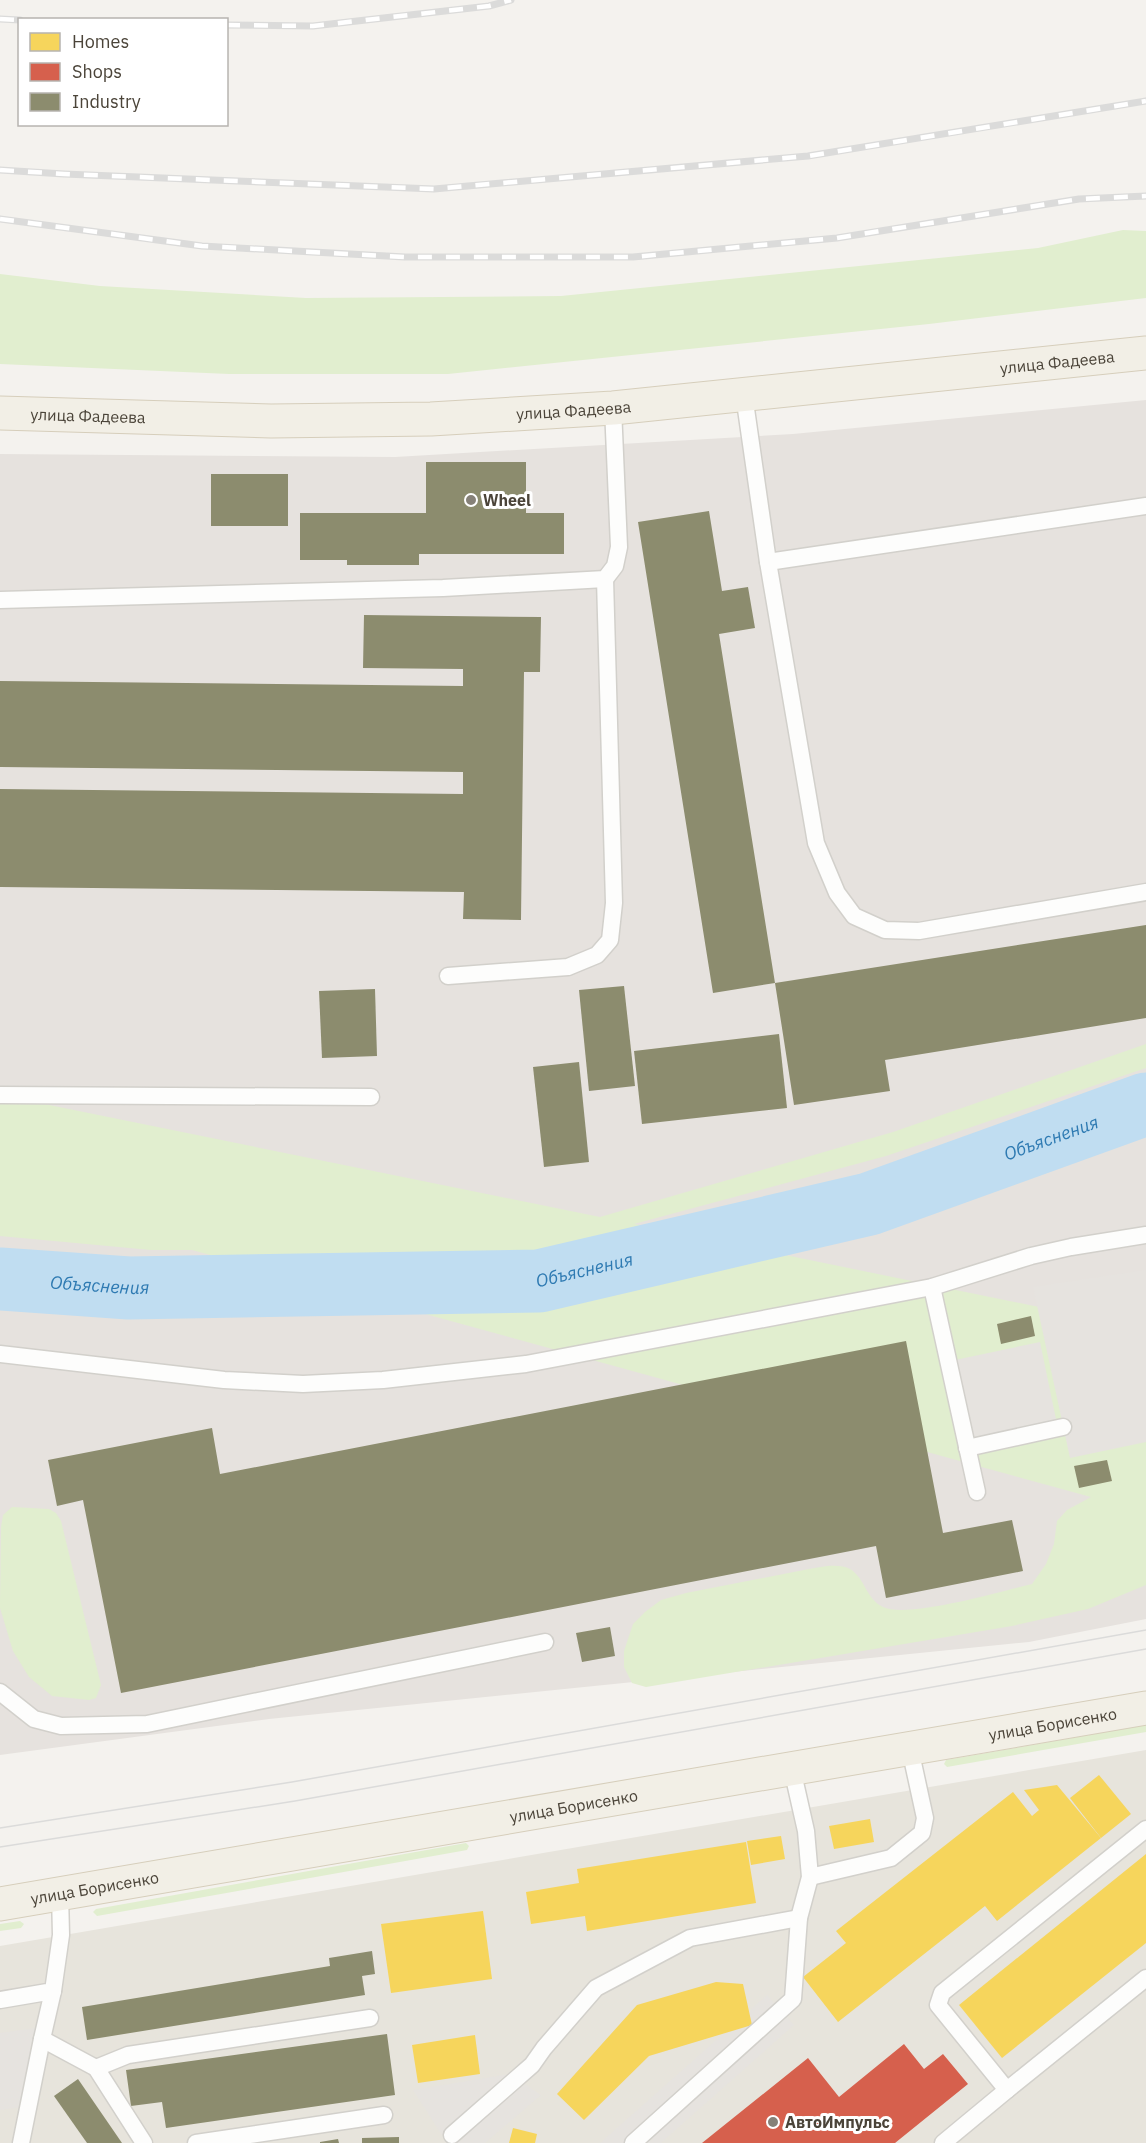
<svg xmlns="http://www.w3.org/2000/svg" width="1146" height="2143" viewBox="0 0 1146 2143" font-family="'IBM Plex Sans',sans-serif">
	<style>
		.residential { fill: #e7e4dc }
		.industrial { fill: #e6e2de }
		.green { fill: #e1eecf }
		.parking { fill: #e6e3df }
		.homes { fill: #f6d55c }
		.shops { fill: #d6604d }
		.industry { fill: #8c8c6e }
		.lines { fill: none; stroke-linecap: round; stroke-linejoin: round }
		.river { stroke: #c0ddf1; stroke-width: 63 }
		.service-casing { stroke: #d2d0cb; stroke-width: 19 }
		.primary-casing { stroke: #d6cebb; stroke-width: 35 }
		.service { stroke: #fdfdfc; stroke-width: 16 }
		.primary { stroke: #f2efe6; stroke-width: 33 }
		.tram { stroke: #dbdbda; stroke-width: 1.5 }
		.rail-casing { stroke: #dbdbda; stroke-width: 7 }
		.rail { stroke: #fff; stroke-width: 4.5; stroke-dasharray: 14; stroke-linecap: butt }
		.poi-dot { fill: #868178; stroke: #fff; stroke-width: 2 }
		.labels { text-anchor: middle; stroke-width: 6; stroke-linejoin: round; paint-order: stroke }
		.street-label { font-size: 16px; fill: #4b4439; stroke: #fff }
		.poi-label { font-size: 16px; font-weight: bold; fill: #4b4439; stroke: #fff; text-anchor: start }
		.water-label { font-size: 18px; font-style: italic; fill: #2e7ab2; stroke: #fff }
	</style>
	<rect width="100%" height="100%" fill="#f4f2ee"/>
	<path class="residential" d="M 1146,1750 L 1146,2143 L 0,2143 L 0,1946 Z"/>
	<path class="industrial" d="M 1146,400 L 1146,1619 L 1029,1642 L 269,1719 L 0,1755 L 0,454 L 395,457 L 793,434 Z"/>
	<g class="green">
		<path d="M 1123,230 L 1146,231 L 1146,298 L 929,324 L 448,374 L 229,374 L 0,364 L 0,274 L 100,286 L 306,298 L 561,296 L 1038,248 Z"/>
		<path d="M 1146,1044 L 1146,1068 L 886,1156 L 634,1224 L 1146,1329 L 1146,1585 L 1088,1609 L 1012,1626 L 646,1687 L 632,1683 L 624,1667 L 624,1651 L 633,1624 L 645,1612 L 661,1600 L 686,1593 L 809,1569 C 820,1567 839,1563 850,1569 C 865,1578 866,1599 883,1607 C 907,1619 1003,1591 1032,1584 L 1046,1564 L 1054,1544 L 1057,1521 L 1067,1510 L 1091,1497 L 192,1250 L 151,1250 L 0,1236 L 0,1095 L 600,1217 L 893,1132 Z"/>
		<path d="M 12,1507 L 49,1509 L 56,1513 L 61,1521 L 101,1685 L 96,1698 L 89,1700 L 52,1696 L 29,1677 L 13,1651 L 0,1608 L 1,1527 L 3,1515 Z"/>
		<path d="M 1146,1725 L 1146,1732 L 947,1767 L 944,1764 L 946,1760 Z"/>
		<path d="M 466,1843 L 469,1846 L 467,1850 L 97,1916 L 93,1912 L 96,1909 Z"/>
		<path d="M 20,1921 L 24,1924 L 21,1928 L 0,1931 L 0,1924 Z"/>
	</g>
	<g class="parking">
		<path d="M 1146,1270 L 1146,1442 L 1070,1458 L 1033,1287 Z"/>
		<path d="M 1040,1342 L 1057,1424 L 972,1441 L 955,1360 Z"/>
		<path d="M 767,1995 L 794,2025 L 661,2143 L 600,2143 Z"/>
		<path d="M 36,2028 L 21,2107 L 0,2110 L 0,2033 Z"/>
		<path d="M 510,2074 L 541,2095 L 485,2143 L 447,2143 L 413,2090 Z"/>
	</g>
	<g class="homes">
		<path d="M 1099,1775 L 1131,1814 L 1101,1838 L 1070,1798 Z"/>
		<path d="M 1057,1785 L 1101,1838 L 997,1921 L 985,1906 L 838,2022 L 803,1977 L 846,1943 L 836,1931 L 1013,1792 L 1032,1816 L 1039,1810 L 1024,1790 Z"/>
		<path d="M 870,1819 L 874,1842 L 834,1849 L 829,1826 Z"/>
		<path d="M 781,1836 L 785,1859 L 751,1865 L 747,1841 Z"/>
		<path d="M 746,1842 L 756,1903 L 587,1931 L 585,1916 L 531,1924 L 526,1892 L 579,1883 L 577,1869 Z"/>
		<path d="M 1146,1854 L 1146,1943 L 1002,2058 L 959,2005 Z"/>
		<path d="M 483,1911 L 492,1979 L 391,1993 L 381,1924 Z"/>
		<path d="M 716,1982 L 743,1984 L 752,2025 L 649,2056 L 584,2120 L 557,2094 L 637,2005 Z"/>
		<path d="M 475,2035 L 480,2074 L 418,2083 L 412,2045 Z"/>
		<path d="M 513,2128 L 537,2134 L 535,2143 L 509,2143 Z"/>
	</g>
	<path class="shops" d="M 904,2044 L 924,2069 L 943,2054 L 968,2084 L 895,2143 L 702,2143 L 808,2058 L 839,2097 Z"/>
	<g class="industry">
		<path d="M 426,462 L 526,462 L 526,513 L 564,513 L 564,554 L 419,554 L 419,565 L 347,565 L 347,560 L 300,560 L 300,513 L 426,513 Z"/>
		<rect x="211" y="474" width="77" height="52"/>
		<path d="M 709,511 L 722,591 L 748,587 L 755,628 L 719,634 L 775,983 L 713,993 L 638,522 Z"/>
		<path d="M 364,615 L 541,617 L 540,672 L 524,672 L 521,920 L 463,919 L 464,892 L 0,887 L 0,789 L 463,794 L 463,772 L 0,767 L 0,681 L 463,686 L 463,669 L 363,668 Z"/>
		<path d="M 1146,925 L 1146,1018 L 885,1060 L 890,1091 L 794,1105 L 775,983 Z"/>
		<path d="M 624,986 L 635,1086 L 589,1091 L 579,990 Z"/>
		<path d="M 375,989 L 377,1056 L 322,1058 L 319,991 Z"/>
		<path d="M 779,1034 L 787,1108 L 642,1124 L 634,1051 Z"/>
		<path d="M 579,1062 L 589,1162 L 544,1167 L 533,1067 Z"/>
		<path d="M 1031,1316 L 1035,1336 L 1001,1344 L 997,1324 Z"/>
		<path d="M 906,1341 L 943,1533 L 1012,1520 L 1023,1571 L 886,1598 L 876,1546 L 121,1693 L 83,1500 L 57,1506 L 48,1460 L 212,1428 L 220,1474 Z"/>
		<path d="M 1107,1460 L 1112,1481 L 1079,1488 L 1074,1466 Z"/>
		<path d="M 610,1627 L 615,1656 L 582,1662 L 576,1633 Z"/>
		<path d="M 372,1951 L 375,1974 L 362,1976 L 365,1995 L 87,2040 L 82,2007 L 330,1966 L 329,1958 Z"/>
		<path d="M 387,2034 L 395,2095 L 166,2128 L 162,2102 L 131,2106 L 126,2070 Z"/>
		<path d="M 78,2079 L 122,2143 L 87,2143 L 54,2096 Z"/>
		<path d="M 399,2137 L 399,2143 L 362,2143 L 362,2138 Z"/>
		<path d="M 338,2139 L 339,2143 L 320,2143 L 320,2142 Z"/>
	</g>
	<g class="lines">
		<path class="river" id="s1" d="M 0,1279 L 129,1288 L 539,1281 L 869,1204 L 1146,1104"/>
		<g class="service-casing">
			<g id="service">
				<path d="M 744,395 L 768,562 L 816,843 L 837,893 L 854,916 L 885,930 L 919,931 L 1146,892"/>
				<path d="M 768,562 L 1146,506"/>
				<path d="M 0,600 L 443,588 L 605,579 L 615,566 L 619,547 L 613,408"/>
				<path d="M 448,976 L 568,967 L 597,955 L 610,940 L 614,903 L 605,579"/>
				<path d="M 0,1095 L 371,1097"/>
				<path d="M 932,1287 L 977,1492"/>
				<path d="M 0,1354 L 224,1380 L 303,1384 L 383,1380 L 526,1364 L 932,1287 L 1031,1256 L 1071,1247 L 1146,1235"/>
				<path d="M 967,1448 L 1063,1427"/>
				<path d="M 0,1692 L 34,1719 L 61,1726 L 147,1724 L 545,1642"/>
				<path d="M 810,1877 L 891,1858 L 922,1833 L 925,1818 L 910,1749"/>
				<path d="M 53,1991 L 42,2039 L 96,2068 L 144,2143"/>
				<path d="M 0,2000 L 53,1991 L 61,1935 L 60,1894"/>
				<path d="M 96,2068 L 128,2055 L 370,2018"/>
				<path d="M 1007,2090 L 1146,1978"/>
				<path d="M 452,2135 L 532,2065 L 544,2048 L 596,1988 L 690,1938 L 799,1918"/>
				<path d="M 21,2143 L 42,2039"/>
				<path d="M 196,2143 L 384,2115"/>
				<path d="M 633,2143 L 793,1999 L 799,1918 L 810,1877 L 806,1831 L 792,1769"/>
				<path d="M 943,2143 L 1007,2090 L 938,2005 L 942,1993 L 1146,1829"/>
			</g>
		</g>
		<g class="primary-casing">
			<g id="primary">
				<path id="s2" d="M 0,413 L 271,421 L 431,419 L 613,408 L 1146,353"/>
				<path id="s3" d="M 0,1904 L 1146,1708"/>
			</g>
		</g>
		<use href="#service" class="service"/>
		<use href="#primary" class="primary"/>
		<g class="tram">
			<path d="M 0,1828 L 292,1782 L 1146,1630"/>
			<path d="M 0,1847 L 295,1801 L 1146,1649"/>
		</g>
		<g class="rail-casing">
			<g id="rail">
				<path d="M 0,19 L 20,20"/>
				<path d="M 226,25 L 313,26 L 489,6 L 511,0"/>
				<path d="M 0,170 L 64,174 L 434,189 L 808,156 L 1146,101"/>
				<path d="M 0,219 L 202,246 L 405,257 L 633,257 L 837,238 L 1079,199 L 1146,196"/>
			</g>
		</g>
		<use href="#rail" class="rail"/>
	</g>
	<g class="poi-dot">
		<circle cx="471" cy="500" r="6"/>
		<circle cx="773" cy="2122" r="6"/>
	</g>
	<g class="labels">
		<g class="street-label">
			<text dy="6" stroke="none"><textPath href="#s2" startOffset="1060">улица Фадеева</textPath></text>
			<text dy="6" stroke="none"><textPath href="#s2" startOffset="574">улица Фадеева</textPath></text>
			<text dy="6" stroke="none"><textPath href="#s2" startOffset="88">улица Фадеева</textPath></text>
			<text dy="6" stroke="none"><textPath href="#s3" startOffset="1068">улица Борисенко</textPath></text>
			<text dy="6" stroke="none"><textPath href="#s3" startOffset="582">улица Борисенко</textPath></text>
			<text dy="6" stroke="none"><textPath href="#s3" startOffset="96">улица Борисенко</textPath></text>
		</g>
		<g class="poi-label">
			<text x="483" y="506">Wheel</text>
			<text x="785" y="2128">АвтоИмпульс</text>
		</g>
		<g class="water-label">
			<text dy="6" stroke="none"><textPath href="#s1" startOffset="1072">Объяснения</textPath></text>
			<text dy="6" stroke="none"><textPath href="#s1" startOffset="586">Объяснения</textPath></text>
			<text dy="6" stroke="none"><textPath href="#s1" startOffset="100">Объяснения</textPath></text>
		</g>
	</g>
	<rect x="18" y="18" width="210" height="108" fill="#ffffff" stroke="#b7b4b0" stroke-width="1.5"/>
	<rect x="30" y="33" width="30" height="18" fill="#f6d55c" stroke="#b7b4b0" stroke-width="1.5"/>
	<text x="72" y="48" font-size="18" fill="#4b4439">Homes</text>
	<rect x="30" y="63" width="30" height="18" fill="#d6604d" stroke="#b7b4b0" stroke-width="1.5"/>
	<text x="72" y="78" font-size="18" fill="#4b4439">Shops</text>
	<rect x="30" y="93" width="30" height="18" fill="#8c8c6e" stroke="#b7b4b0" stroke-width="1.5"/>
	<text x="72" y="108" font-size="18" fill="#4b4439">Industry</text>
</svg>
